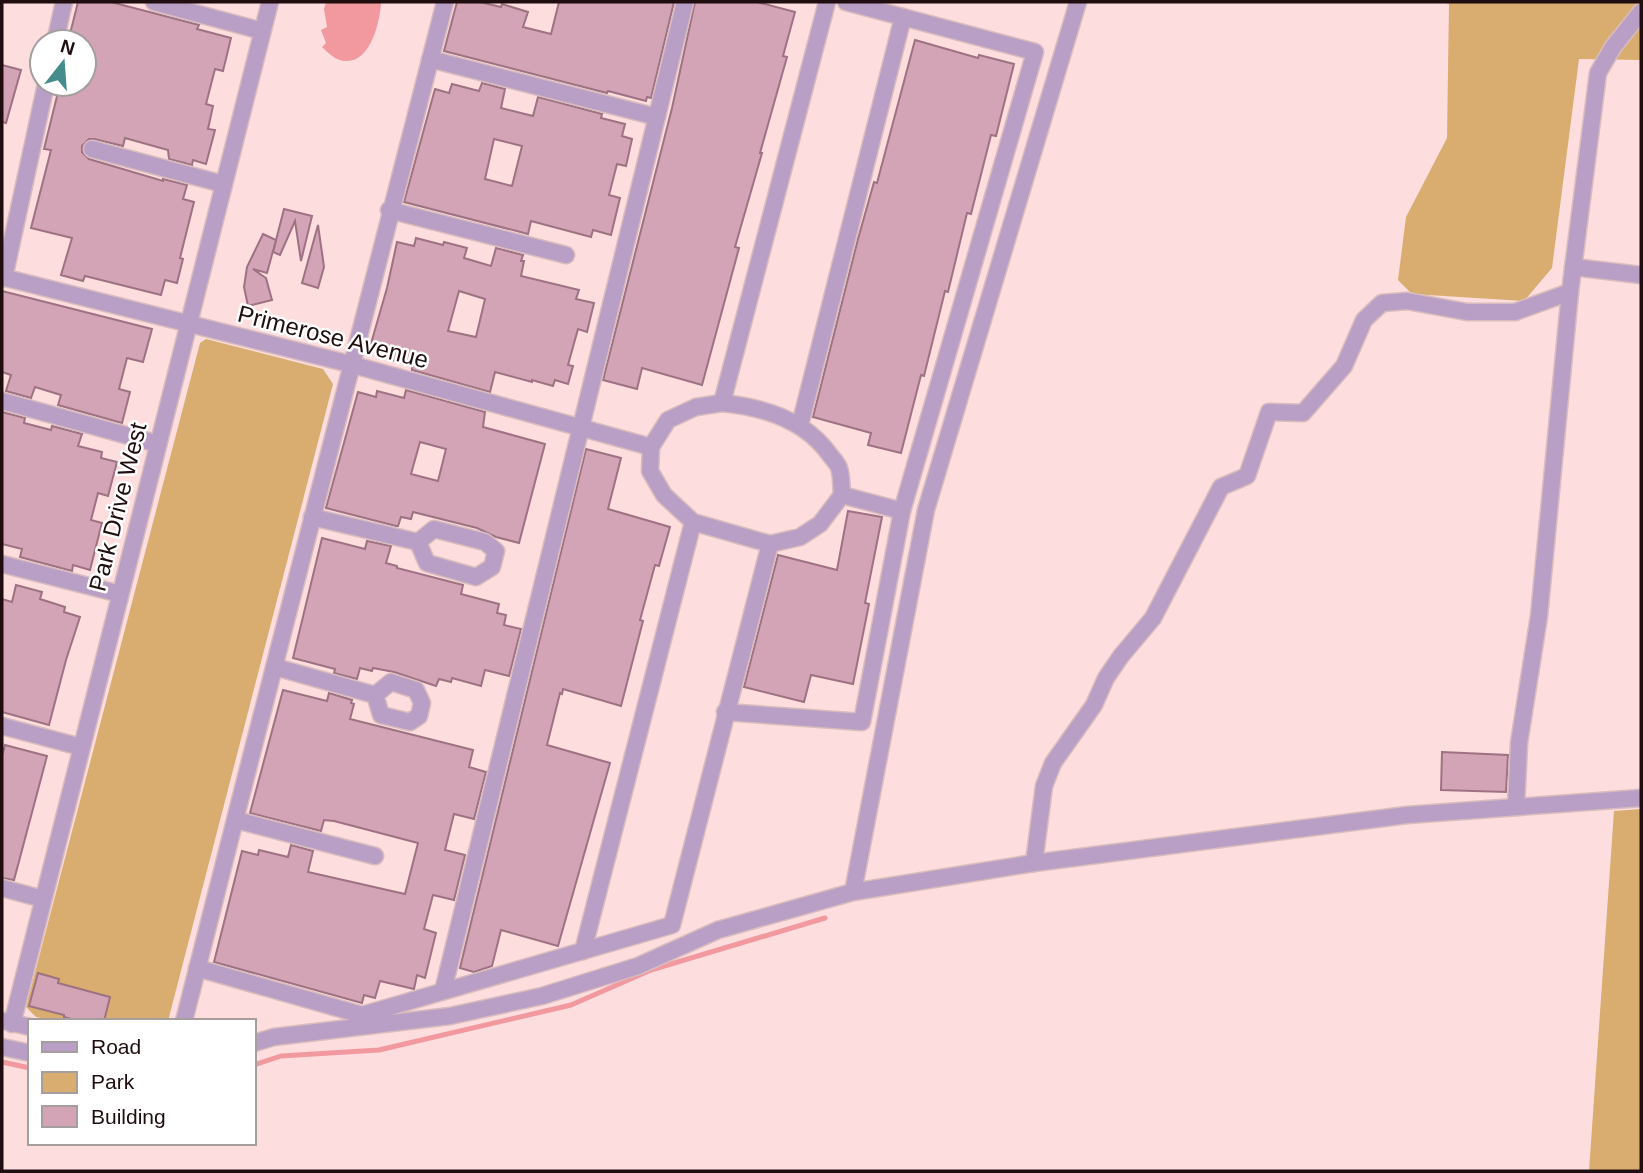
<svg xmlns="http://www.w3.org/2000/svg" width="1643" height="1173" viewBox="0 0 1643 1173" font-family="Helvetica,sans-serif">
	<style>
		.green { fill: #d9ad70 }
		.water { fill: #f2999f }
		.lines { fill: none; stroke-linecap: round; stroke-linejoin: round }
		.stream { stroke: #f2999f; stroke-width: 5 }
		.building { fill: #d3a4b5; stroke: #9e7282; stroke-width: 2; fill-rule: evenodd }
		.minor-casing { stroke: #d9bcbd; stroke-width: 19 }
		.minor { stroke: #b99fc5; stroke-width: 16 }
		.labels { text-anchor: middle; stroke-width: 5; stroke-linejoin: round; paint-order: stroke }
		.street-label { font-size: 24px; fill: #1f0d0f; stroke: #fff }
	</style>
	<rect width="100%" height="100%" fill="#fdddde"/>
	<g class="green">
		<path d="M 1441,2 L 1641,2 L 1641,60 L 1579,59 L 1552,268 L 1524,301 L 1412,294 L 1398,280 L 1406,217 L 1447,138 L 1449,4 Z"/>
		<path d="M 206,339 L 323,369 L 333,384 L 168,1021 L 56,1021 L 36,1017 L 26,1007 L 200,343 Z"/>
		<path d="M 1641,809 L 1641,1171 L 1589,1171 L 1614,811 Z"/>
	</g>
	<path class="water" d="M 326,2 L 387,2 L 381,3 C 380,21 371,62 346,61 C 336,61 328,53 322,47 L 326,43 L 321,30 L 327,27 L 324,9 Z"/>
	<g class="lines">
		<g class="stream">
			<path d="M 2,1062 L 30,1068"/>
			<path d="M 254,1065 L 281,1056 L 379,1050 L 571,1005 L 651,970 L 825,918"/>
		</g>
	</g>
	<g class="building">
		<path d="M 78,2 L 111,2 L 199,25 L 197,29 L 231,38 L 223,71 L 215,69 L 206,104 L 213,106 L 208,129 L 215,130 L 206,164 L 193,160 L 192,165 L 169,159 L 168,150 L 125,138 L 123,146 L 94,139 L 89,139 L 82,146 L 82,152 L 89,159 L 163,181 L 163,179 L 187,185 L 183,199 L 194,202 L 180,258 L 183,259 L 177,283 L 165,280 L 161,295 L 85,276 L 83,281 L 61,275 L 72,238 L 31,228 L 51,150 L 44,149 L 60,84 L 84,84 L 84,42 L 68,42 Z"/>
		<path d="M 457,2 L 480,2 L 501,7 L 502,4 L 528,12 L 523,27 L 551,34 L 559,2 L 674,2 L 651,98 L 647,97 L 646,101 L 608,91 L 607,93 L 444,51 Z"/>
		<path d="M 695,2 L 757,2 L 795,12 L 783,56 L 787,57 L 760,153 L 762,153 L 735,247 L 739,248 L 702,385 L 642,368 L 637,389 L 603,380 L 672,108 Z"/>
		<path d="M 915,40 L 978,58 L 979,55 L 1014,64 L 996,136 L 991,135 L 971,214 L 967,213 L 948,292 L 945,291 L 924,376 L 921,375 L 901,453 L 868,445 L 871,433 L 813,417 L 858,239 L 874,182 L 877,183 Z"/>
		<path d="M 2,65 L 21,70 L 6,123 L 2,122 Z"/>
		<path d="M 482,83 L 505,89 L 501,108 L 533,116 L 538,97 L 602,114 L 601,118 L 625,124 L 622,136 L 632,139 L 626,166 L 617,164 L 609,195 L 620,198 L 611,235 L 593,230 L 591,237 L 531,221 L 528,234 L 404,202 L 435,89 L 449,93 L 452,84 L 479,91 ZM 494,139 L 522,146 L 512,186 L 485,179 Z"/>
		<path d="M 284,209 L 312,216 L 301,261 L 295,221 L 280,255 L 273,252 Z"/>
		<path d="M 318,225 L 324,267 L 318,288 L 302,283 Z"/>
		<path d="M 263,234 L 276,240 L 267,273 L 253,269 L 266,278 L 272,300 L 248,306 L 244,287 L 247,267 Z"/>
		<path d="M 416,238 L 443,245 L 444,242 L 467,248 L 464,258 L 491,266 L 496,248 L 523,255 L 521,261 L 524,261 L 521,276 L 579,290 L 576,299 L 594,303 L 587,332 L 578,329 L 568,365 L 573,366 L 568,384 L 555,380 L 553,386 L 532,380 L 532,382 L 495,372 L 490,392 L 412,370 L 412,366 L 385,358 L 386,352 L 370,347 L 387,288 L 397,242 L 414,246 ZM 459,291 L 485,299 L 476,337 L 448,331 Z"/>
		<path d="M 2,291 L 152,329 L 143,362 L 127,358 L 119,389 L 130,392 L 122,423 L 58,405 L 61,395 L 35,387 L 31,398 L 6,391 L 11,375 L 2,372 Z"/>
		<path d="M 406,390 L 485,412 L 483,427 L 545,444 L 519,543 L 496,537 L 477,528 L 413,512 L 411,519 L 401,517 L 398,526 L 396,526 L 326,508 L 358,392 L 376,397 L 377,391 L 404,398 ZM 420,442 L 446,449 L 438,481 L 411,474 Z"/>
		<path d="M 2,412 L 25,418 L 24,423 L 51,430 L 52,426 L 82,434 L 78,446 L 102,452 L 101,458 L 117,462 L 108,496 L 98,493 L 91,520 L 102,523 L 90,570 L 73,565 L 72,571 L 20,557 L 22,549 L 2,544 Z"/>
		<path d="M 586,449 L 621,458 L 608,509 L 670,527 L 659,566 L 655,565 L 640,620 L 643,621 L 621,706 L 563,689 L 562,694 L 560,693 L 547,745 L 610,763 L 558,946 L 501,930 L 492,966 L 474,972 L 460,968 Z"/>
		<path d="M 848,511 L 882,517 L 865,603 L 869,604 L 853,684 L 811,675 L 804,702 L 744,687 L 778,555 L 837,570 Z"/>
		<path d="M 322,538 L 365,549 L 367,541 L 391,546 L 386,563 L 397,566 L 397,568 L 463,585 L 461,594 L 499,604 L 497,613 L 506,615 L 504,625 L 521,629 L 509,676 L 485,670 L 481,686 L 452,678 L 451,682 L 439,679 L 436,686 L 394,672 L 373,668 L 372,671 L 360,668 L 357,679 L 334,673 L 335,669 L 293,658 Z"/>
		<path d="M 16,585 L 42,592 L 40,599 L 65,607 L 64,612 L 80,617 L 66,660 L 49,725 L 2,712 L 2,599 L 12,602 Z"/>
		<path d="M 283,690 L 327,701 L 329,693 L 352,700 L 351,703 L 354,704 L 350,719 L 473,750 L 469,767 L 486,772 L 474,819 L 454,814 L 445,850 L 465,855 L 454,900 L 433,895 L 424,929 L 436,933 L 425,978 L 417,975 L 414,989 L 380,981 L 375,998 L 364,995 L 362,1003 L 214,962 L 242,851 L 258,855 L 259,850 L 288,857 L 291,845 L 313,851 L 308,872 L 405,894 L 418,843 L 334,821 L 324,820 L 321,831 L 250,813 Z"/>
		<path d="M 5,745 L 47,756 L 14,880 L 2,878 L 2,756 Z"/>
		<path d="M 1442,752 L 1508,755 L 1506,792 L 1441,790 Z"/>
		<path d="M 38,973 L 59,979 L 58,983 L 110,997 L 104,1021 L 78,1021 L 64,1017 L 64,1015 L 29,1006 Z"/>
	</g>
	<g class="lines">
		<g class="minor-casing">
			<g id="minor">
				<path d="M 154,2 L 262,31"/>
				<path d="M 55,42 L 64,2"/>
				<path d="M 430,59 L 657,117"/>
				<path d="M 92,149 L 223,184"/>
				<path d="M 389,210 L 566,255"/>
				<path d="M 1573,267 L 1641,275"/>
				<path d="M 2,277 L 350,364 L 651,447"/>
				<path d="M 4,278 L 46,84"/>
				<path d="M 2,401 L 158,444"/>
				<path d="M 722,403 C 763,407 805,419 830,455 C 833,459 838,464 839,468 C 842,476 841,487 842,495 L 820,524 L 800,537 L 770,544 L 693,522 L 664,495 L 650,471 L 651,447 L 668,420 L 696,407 Z"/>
				<path d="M 722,403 L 827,2"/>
				<path d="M 800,425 L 903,17"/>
				<path d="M 842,495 L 902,511 L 1035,52 L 846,2"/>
				<path d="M 312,517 L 418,542 L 434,529 L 485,542 L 496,551 L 492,567 L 476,577 L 427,563 L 418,542"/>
				<path d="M 2,564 L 120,594"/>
				<path d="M 275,667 L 375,695 L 391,682 L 416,690 L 422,703 L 419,716 L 410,722 L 381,715 L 375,695"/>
				<path d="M 725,712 L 862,722 L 902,511"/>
				<path d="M 2,726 L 81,747"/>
				<path d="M 1516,807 L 1519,743 L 1539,616 L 1570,292 L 1598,73 L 1613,47 L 1641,12"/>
				<path d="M 236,820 L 375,856"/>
				<path d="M 1034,863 L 1044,786 L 1053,763 L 1094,705 L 1106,678 L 1121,656 L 1153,618 L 1221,487 L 1247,476 L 1269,412 L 1303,413 L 1344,366 L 1364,320 L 1382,303 L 1407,301 L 1467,312 L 1515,312 L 1570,292"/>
				<path d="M 2,888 L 43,899"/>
				<path d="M 853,892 L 926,510 L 1078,2"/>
				<path d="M 583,951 L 693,522"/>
				<path d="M 197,968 L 362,1015 L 672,925 L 770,544"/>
				<path d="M 443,991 L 685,2"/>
				<path d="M 4,1021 L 30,1027"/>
				<path d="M 184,1021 C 270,681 357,341 445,2"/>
				<path d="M 12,1024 L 270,2"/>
				<path d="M 254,1043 L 274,1037 L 450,1016 L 542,996 L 638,966 L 718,930 L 853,892 L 1034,863 L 1407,815 L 1641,798"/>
				<path d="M 2,1047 L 30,1053"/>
			</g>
		</g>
		<use href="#minor" class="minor"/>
	</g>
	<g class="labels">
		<g class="street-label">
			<text transform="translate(333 337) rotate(14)" y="8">Primerose Avenue</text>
			<text transform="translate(118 507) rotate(-76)" y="8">Park Drive West</text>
		</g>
	</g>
	<rect width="1643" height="1173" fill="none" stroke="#1f0d0f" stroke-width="7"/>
	<rect x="28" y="1019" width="228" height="126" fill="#ffffff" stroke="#a59e9f" stroke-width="2"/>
	<rect x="42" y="1042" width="35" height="10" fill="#b99fc5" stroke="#a59e9f" stroke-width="2"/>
	<text x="91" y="1054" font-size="21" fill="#1f0d0f">Road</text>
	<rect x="42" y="1072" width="35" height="21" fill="#d9ad70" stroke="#a59e9f" stroke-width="2"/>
	<text x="91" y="1089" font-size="21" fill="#1f0d0f">Park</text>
	<rect x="42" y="1106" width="35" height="21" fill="#d3a4b5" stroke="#a59e9f" stroke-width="2"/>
	<text x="91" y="1124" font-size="21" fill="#1f0d0f">Building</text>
	<g transform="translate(63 63) rotate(17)"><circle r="33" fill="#ffffff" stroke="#a59e9f" stroke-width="2"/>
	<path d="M0-5L12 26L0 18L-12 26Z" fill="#458d8d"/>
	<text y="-10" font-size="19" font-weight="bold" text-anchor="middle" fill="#1f0d0f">N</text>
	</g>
</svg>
